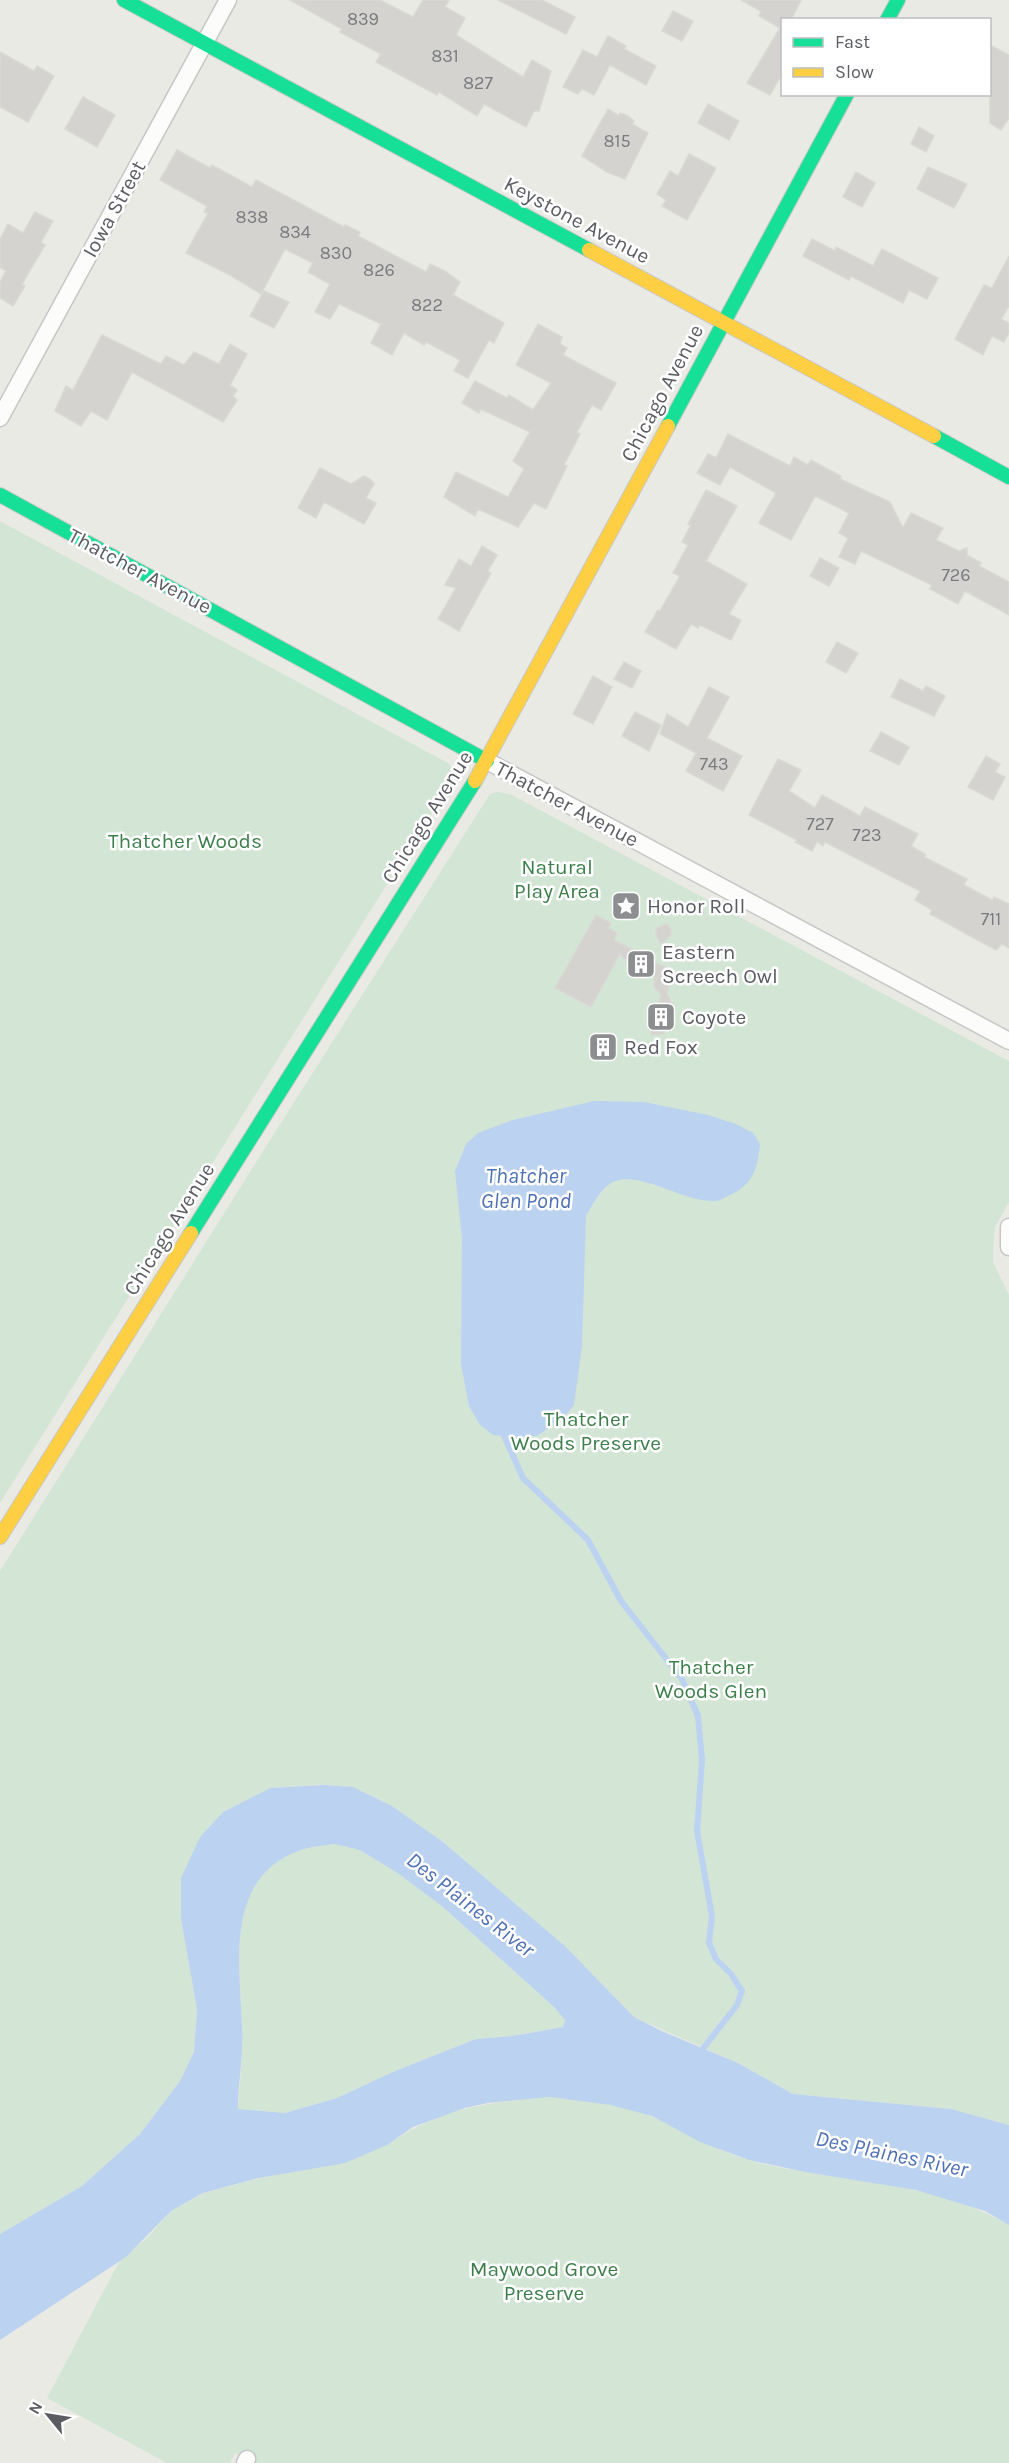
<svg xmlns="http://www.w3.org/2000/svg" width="1009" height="2463" viewBox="0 0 1009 2463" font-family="Karla,sans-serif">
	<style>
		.green { fill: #d3e5d4 }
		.water { fill: #bcd2f1; fill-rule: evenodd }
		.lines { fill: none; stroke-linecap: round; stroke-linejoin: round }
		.stream { stroke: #bcd2f1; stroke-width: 6 }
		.building { fill: #d4d3d0; stroke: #d9d9d4; stroke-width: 1.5 }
		.street-casing { stroke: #c6c6c6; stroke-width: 19 }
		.fast-casing { stroke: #c6c7c7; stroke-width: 16 }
		.slow-casing { stroke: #c6c7c7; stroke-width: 16 }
		.street { stroke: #fcfcfb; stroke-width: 16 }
		.fast { stroke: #16e098; stroke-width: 14 }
		.slow { stroke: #ffcf43; stroke-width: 14 }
		.labels { text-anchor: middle; stroke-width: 5; stroke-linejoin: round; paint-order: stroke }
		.number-label { font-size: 18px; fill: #7a7b7e }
		.street-label { font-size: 21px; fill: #5b5d62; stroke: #fff }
		.park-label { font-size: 21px; fill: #3d7f4b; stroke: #fff }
		.poi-label { font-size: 21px; fill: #5b5d62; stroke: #fff; text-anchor: start }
		.water-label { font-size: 22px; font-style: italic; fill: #4e70b6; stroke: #fff }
	</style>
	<rect width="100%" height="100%" fill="#eaeae5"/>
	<g class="green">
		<path d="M 0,521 L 448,763 L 454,770 L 451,782 L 0,1503 Z"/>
		<path d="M 497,792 L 510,794 L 1009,1061 L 1009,1202 L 995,1227 L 993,1249 L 993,1262 L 1009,1295 L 1009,2125 L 951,2109 L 793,2094 L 738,2063 L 634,2017 L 565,1946 L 443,1842 L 392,1806 L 353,1787 L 324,1785 L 270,1788 L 223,1812 L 200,1837 L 181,1919 L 197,2009 L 194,2052 L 180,2081 L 140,2134 L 82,2186 L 0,2234 L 0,1571 L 270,1140 L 490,794 Z"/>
		<path d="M 334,1844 L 360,1850 L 399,1874 L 443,1907 L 555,2008 L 565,2020 L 563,2027 L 513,2036 L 476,2039 L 395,2071 L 337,2098 L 285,2113 L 238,2109 C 239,2082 244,2054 242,2026 C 240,1965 224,1880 297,1851 C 308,1847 322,1846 334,1844 Z"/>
		<path d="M 550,2097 C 584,2101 622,2103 653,2117 C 685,2132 715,2150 749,2160 C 835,2184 930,2178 1009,2225 L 1009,2463 L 252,2463 L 235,2453 L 230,2463 L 167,2463 L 47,2398 L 119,2262 L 149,2236 L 171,2211 L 204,2193 L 387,2145 C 443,2107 485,2103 550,2097 Z"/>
	</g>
	<g class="water">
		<path d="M 594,1101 L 644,1102 L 708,1115 L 736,1124 L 753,1133 L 760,1144 C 758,1165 754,1184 732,1194 C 727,1196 721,1201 715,1201 C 684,1203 638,1168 611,1183 C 600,1190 592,1205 586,1216 L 582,1346 L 574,1405 L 563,1418 L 537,1436 L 515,1437 L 493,1435 L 480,1425 L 469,1406 L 461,1364 L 462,1238 L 455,1171 L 466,1144 L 478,1133 L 513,1120 Z"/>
		<path d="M 324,1785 L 353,1787 L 392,1806 L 443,1842 L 565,1946 L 634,2017 L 664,2032 L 738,2063 L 793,2094 L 951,2109 L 1009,2125 L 1009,2225 L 985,2211 L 916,2190 L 805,2172 L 749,2160 L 700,2142 L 652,2116 L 611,2105 L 550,2097 L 488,2103 L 465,2108 L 413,2127 L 387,2145 L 345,2163 L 259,2178 L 203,2193 L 171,2211 L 126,2257 L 0,2340 L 0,2234 L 82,2186 L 140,2134 L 180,2081 L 194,2052 L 197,2009 L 181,1919 L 181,1878 L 200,1837 L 223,1812 L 270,1788 ZM 334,1844 L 360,1850 L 399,1874 L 443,1907 L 555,2008 L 565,2020 L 563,2027 L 513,2036 L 476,2039 L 395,2071 L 337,2098 L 285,2113 L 238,2109 C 238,2082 244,2054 242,2026 C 240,1965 224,1879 298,1851 C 308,1847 322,1846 334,1844 Z"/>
	</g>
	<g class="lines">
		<path class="stream" d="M 504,1436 L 523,1478 L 588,1540 L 621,1601 L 682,1679 L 698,1716 L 702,1760 L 697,1831 L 712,1916 L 709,1943 L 716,1959 L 731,1974 L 742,1991 L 737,2005 L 698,2055"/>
	</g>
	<g class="building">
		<path d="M 290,0 L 380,0 L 413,17 L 423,0 L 449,0 L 445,7 L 465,18 L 456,35 L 523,77 L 532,60 L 551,71 L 539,111 L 534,111 L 526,127 L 484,104 L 477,116 L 439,92 L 437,95 L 376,62 L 381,54 L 340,32 L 342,29 Z"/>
		<path d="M 498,0 L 542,0 L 575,17 L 566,34 Z"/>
		<path d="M 741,0 L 801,0 L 791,20 L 783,20 L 783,72 L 770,95 L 747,83 L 780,28 L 759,16 L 761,11 Z"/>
		<path d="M 673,11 L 693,21 L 682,41 L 662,31 Z"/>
		<path d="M 608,36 L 626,46 L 624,49 L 656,66 L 646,85 L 610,65 L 594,95 L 582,89 L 578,94 L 563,87 L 583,50 L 597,57 Z"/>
		<path d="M 990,45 L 1009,55 L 1009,118 L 1001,130 L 990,123 Z"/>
		<path d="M 0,52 L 34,71 L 37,66 L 54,76 L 28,122 L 0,107 Z"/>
		<path d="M 83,97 L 115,115 L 97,147 L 65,129 Z"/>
		<path d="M 708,104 L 739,121 L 729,140 L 698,123 Z"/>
		<path d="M 608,109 L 619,116 L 620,113 L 628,116 L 634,121 L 632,124 L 648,133 L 625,179 L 607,172 L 582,156 Z"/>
		<path d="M 919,127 L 934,136 L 926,152 L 911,144 Z"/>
		<path d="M 177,150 L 210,168 L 212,165 L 252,187 L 256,180 L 344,227 L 345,225 L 360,232 L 358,236 L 426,272 L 430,264 L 445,271 L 460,282 L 453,295 L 504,323 L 494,343 L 489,340 L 468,378 L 454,371 L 460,360 L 426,342 L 424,345 L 404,333 L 392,355 L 371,343 L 381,324 L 339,304 L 330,319 L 315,312 L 330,284 L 308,272 L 313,263 L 285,249 L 261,294 L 230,275 L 186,253 L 208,213 L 204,212 L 207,206 L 160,180 Z"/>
		<path d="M 689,154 L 716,168 L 687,220 L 662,206 L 666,200 L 657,194 L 670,171 L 678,176 Z"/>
		<path d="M 928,167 L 967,184 L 954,208 L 917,189 Z"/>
		<path d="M 856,172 L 875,183 L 862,207 L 843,197 Z"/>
		<path d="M 35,212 L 53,221 L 41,242 L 45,245 L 22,284 L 25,286 L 13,306 L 0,298 L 0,282 L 6,271 L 0,267 L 0,239 L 8,224 L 23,233 Z"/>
		<path d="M 812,239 L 835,251 L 836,247 L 873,266 L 882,249 L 938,278 L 927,299 L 909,290 L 903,303 L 851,276 L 849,280 L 803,256 Z"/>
		<path d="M 1009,256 L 1009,306 L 1001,319 L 1009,323 L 1009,333 L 1004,342 L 992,336 L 983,355 L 955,339 L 984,285 L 992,288 Z"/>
		<path d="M 264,291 L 289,302 L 274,328 L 250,316 Z"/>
		<path d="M 538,324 L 562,337 L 560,344 L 567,348 L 563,355 L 616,383 L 601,410 L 592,405 L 577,432 L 580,434 L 564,465 L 567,466 L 546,509 L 534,503 L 518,527 L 478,509 L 475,516 L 444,497 L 456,472 L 508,497 L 524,469 L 513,461 L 530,432 L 481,409 L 479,413 L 462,403 L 475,381 L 507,398 L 509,395 L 533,410 L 551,383 L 516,365 Z"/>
		<path d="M 102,335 L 161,364 L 166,356 L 184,365 L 194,352 L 219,364 L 230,344 L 247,354 L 230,385 L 237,390 L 233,396 L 237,400 L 223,422 L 132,372 L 107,420 L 91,411 L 81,426 L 55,411 L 66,386 L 73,390 Z"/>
		<path d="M 728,434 L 790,466 L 794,457 L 808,465 L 811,460 L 841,476 L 840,479 L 890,502 L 903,528 L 911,513 L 943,528 L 936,540 L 959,551 L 967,548 L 967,555 L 981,563 L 979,566 L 1009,582 L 1009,615 L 965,591 L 958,604 L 930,589 L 932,585 L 861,551 L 855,564 L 839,557 L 848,538 L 839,533 L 849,513 L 815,496 L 791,540 L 759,523 L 776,493 L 730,467 L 720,485 L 697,473 L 708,454 L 716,458 Z"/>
		<path d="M 320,468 L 351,484 L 364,476 L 370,479 L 374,484 L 366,498 L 376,503 L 364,524 L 324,502 L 316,518 L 298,508 Z"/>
		<path d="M 706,490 L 737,506 L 706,561 L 747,584 L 729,614 L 741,620 L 731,640 L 700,625 L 698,628 L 691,624 L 676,649 L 645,632 L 658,610 L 660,611 L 680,576 L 673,573 L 688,545 L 682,542 L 691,525 L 688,524 Z"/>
		<path d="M 482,546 L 497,555 L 488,571 L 491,573 L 459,631 L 438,619 L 456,588 L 445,585 L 459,559 L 471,566 Z"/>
		<path d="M 820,558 L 839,568 L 829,586 L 810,576 Z"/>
		<path d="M 837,642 L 858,653 L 846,673 L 826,662 Z"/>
		<path d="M 624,662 L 641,671 L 632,688 L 614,679 Z"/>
		<path d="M 593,676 L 612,687 L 593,724 L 573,714 Z"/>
		<path d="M 900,679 L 923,691 L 926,686 L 945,696 L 934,716 L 891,697 Z"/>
		<path d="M 709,687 L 729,697 L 707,738 L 742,756 L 723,791 L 686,771 L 696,753 L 660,734 L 667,714 L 688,727 Z"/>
		<path d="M 635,712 L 661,725 L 649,751 L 622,736 Z"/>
		<path d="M 881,732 L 909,747 L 899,765 L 870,751 Z"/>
		<path d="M 986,756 L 1000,764 L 995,772 L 1005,777 L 993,800 L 968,787 Z"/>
		<path d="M 778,759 L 801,770 L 789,791 L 815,808 L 822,795 L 860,816 L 865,807 L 918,834 L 911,846 L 926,855 L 924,857 L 967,879 L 964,885 L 992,900 L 994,897 L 1009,904 L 1009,948 L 1002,944 L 996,950 L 930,914 L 932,910 L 915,900 L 920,891 L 825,842 L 823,846 L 817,842 L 812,851 L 795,842 L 797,840 L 749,815 Z"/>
		<path d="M 596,915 L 611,923 L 609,928 L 617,933 L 614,940 L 683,977 L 682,979 L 671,978 L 667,993 L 674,1007 L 664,1020 L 666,1028 L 663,1034 L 652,1035 L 650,1030 L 651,1022 L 659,1016 L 658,1007 L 661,995 L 654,987 L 654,975 L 636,971 L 620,954 L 591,1007 L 555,988 Z"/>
		<path d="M 667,924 L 671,929 L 671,935 L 661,945 L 656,934 L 656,928 Z"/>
	</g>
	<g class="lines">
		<g class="street-casing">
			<g id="street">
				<path d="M 0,418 L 228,0"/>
				<path d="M 487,761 L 1009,1041"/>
				<path d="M 1009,1227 L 1009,1247"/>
				<path d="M 245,2463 L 247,2459"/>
			</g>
		</g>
		<g class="fast-casing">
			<g id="fast">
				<path d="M 124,0 L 589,250"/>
				<path d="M 887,20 L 898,0"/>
				<path d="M 668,426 L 847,94"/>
				<path d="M 934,436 L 1009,477"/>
				<path d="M 0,495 L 487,761"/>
				<path d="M 191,1233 L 475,781"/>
			</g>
		</g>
		<g class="slow-casing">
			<g id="slow">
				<path d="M 589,250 L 934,436"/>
				<path d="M 475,781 L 668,426"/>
				<path d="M 0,1537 L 191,1233"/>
			</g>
		</g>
		<use href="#street" class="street"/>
		<use href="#fast" class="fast"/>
		<use href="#slow" class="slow"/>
	</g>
	<defs>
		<g id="sight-square" transform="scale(1.5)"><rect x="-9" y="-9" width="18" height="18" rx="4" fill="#8d8e90" stroke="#fff"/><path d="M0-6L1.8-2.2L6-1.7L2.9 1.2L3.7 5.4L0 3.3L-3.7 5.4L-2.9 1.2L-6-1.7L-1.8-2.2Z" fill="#fff"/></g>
		<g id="building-square" transform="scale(1.5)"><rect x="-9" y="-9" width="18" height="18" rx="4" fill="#8d8e90" stroke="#fff"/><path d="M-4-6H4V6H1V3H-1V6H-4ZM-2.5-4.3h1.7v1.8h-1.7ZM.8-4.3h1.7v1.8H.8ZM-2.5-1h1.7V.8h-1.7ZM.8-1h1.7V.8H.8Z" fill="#fff"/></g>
	</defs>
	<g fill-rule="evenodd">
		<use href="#sight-square" x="626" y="906"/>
		<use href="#building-square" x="641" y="964"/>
		<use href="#building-square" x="661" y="1017"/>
		<use href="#building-square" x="603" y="1047"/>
	</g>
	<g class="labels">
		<g class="number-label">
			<text x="363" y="25">839</text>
			<text x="445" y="62">831</text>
			<text x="478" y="89">827</text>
			<text x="617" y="147">815</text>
			<text x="252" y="223">838</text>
			<text x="295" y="238">834</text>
			<text x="336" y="259">830</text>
			<text x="379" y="276">826</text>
			<text x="427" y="311">822</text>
			<text x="956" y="581">726</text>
			<text x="714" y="770">743</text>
			<text x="820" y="830">727</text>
			<text x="867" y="841">723</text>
			<text x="991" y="925">711</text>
		</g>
		<g class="street-label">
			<text transform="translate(114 209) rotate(-61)" y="7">Iowa Street</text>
			<text transform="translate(577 220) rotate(28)" y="7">Keystone Avenue</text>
			<text transform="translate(662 393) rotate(-62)" y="7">Chicago Avenue</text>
			<text transform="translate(140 571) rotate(28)" y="7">Thatcher Avenue</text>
			<text transform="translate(567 804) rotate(28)" y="7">Thatcher Avenue</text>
			<text transform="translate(427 817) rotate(-58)" y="7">Chicago Avenue</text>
			<text transform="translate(169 1229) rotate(-58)" y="7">Chicago Avenue</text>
		</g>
		<g class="park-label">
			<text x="185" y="848">Thatcher Woods</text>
			<text x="557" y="874">Natural<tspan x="557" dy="24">Play Area</tspan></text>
			<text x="586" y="1426">Thatcher<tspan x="586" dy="24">Woods Preserve</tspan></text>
			<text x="711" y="1674">Thatcher<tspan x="711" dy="24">Woods Glen</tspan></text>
			<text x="544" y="2276">Maywood Grove<tspan x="544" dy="24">Preserve</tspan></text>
		</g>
		<g class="poi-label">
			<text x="647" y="913">Honor Roll</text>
			<text x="662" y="959">Eastern<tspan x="662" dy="24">Screech Owl</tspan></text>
			<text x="682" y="1024">Coyote</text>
			<text x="624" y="1054">Red Fox</text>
		</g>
		<g class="water-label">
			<text x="526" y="1183">Thatcher<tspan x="526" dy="25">Glen Pond</tspan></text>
			<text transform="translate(471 1904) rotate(38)" y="8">Des Plaines River</text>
			<text transform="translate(892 2153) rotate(12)" y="8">Des Plaines River</text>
		</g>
	</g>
	<rect x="781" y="18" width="210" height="78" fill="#ffffff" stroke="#bdbec0" stroke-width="1.5"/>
	<rect x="793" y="38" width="30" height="9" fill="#16e098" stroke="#bdbec0" stroke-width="1.5"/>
	<text x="835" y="48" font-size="18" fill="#5b5d62">Fast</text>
	<rect x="793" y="68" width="30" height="9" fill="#ffcf43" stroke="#bdbec0" stroke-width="1.5"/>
	<text x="835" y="78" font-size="18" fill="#5b5d62">Slow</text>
	<g transform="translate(48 2415) rotate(300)" stroke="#ffffff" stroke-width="4.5" paint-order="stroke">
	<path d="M0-4.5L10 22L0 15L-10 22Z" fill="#5b5d62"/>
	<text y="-9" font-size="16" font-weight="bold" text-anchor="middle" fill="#5b5d62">N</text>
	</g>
</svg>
